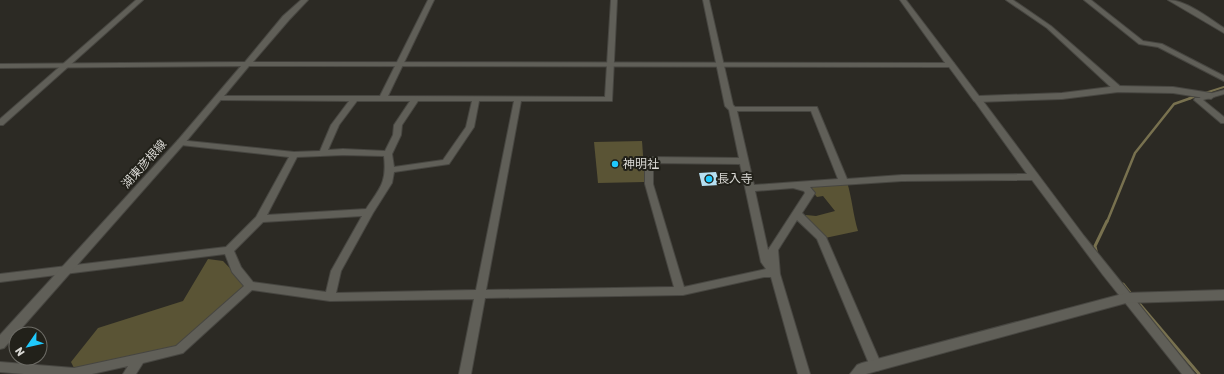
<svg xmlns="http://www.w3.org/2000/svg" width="1224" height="374" viewBox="0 0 1224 374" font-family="Rubik,'Noto Sans JP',sans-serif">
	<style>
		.green { fill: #5a5435 }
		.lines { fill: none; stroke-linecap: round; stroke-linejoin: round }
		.stream-far2 { stroke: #78714f; stroke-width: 2 }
		.stream-far1 { stroke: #78714f; stroke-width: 2.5 }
		.stream { stroke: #78714f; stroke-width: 3 }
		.building { fill: #b6e0f2 }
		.street-casing { stroke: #474641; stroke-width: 2 }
		.secondary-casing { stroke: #474641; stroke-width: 2 }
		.street { fill: #605f58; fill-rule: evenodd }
		.secondary { fill: #605f58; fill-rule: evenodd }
		.poi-dot { fill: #1fc9fd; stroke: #22211a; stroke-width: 1.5 }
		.labels { text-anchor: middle; stroke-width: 4; stroke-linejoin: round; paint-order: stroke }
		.street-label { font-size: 12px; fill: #dad9d5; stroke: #22211a }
		.poi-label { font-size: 12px; fill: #dad9d5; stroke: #22211a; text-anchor: start }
	</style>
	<rect width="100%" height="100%" fill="#2c2a24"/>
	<g class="green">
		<path d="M 642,141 L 645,182 L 598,183 L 594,142 Z"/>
		<path d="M 847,182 C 852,198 853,215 858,231 L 825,238 L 805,219 L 806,215 L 816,216 L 835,211 L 823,196 L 817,197 L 811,190 L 814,184 Z"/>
		<path d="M 208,259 L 223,261 L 247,286 L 176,349 L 75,370 L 71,362 L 98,328 L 183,301 Z"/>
	</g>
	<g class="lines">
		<g class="stream-far2">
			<path d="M 1205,93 L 1224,87"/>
			<path d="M 1188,99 L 1197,96"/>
		</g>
		<path class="stream-far1" d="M 1107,222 L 1135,153 L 1174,104 L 1191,98"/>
		<g class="stream">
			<path d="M 1097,255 L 1095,246 L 1107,221"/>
			<path d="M 1123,284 L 1131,294"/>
			<path d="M 1137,301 L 1199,374"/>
		</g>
	</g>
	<path class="building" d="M 716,172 L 720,185 L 702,186 L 699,173 Z"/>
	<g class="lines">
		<g class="street-casing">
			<g id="street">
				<path d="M 136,0 L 143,0 L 3,125 L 0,125 L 0,119 Z"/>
				<path d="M 428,0 L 434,0 L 388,96 L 605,97 L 611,0 L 617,0 L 612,101 L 521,101 L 486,290 L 674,287 L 645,184 L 645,160 L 649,157 L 739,158 L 729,110 L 725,106 L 703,0 L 709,0 L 733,105 L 735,107 L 817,107 L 847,179 L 902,175 L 1027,174 L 973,99 L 977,97 L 980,97 L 1084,236 L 1195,374 L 1182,374 L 1103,275 L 1032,180 L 902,181 L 810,187 L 815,193 L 802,213 L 826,237 L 882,366 L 880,370 L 876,371 L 872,370 L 870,366 L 817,239 L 797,220 L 778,250 L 780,274 L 810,374 L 798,374 L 771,277 L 764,277 L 683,295 L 485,298 L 471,374 L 459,374 L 474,299 L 330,301 L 252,290 L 183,353 L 143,363 L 136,374 L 123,374 L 128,366 L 92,374 L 24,374 L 0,372 L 0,362 L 74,368 L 176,346 L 244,286 L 232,272 L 225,254 L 0,282 L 0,274 L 226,247 L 256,217 L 289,157 L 181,145 L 177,142 L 178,140 L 294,152 L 320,151 L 331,125 L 349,101 L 218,100 L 214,98 L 218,96 L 380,96 ZM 357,101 L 410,101 L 394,125 L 393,135 L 385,151 L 343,149 L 328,150 L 339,125 ZM 418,101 L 472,101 L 466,127 L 443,160 L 394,167 L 392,154 L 401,135 L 402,125 ZM 479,101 L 514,101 L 476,290 L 336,293 L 341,271 L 373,213 L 392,183 L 394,172 L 449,164 L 474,127 ZM 737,111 L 811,111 L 838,179 L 754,185 ZM 343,155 L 384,156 C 387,183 380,188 366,209 L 267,215 L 297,157 ZM 653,163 L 740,164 L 761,262 L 766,269 L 684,287 L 653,184 ZM 793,188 L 804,191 L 805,193 L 768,250 L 755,191 ZM 362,216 L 331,271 L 326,292 L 253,282 L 241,267 L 234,251 L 263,222 Z"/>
				<path d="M 900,0 L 906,0 L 954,63 L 954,67 L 948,67 Z"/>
				<path d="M 1006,0 L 1013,0 L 1051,26 L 1121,87 L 1121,91 L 1115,91 L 1047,28 Z"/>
				<path d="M 1084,0 L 1091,0 L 1143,41 L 1162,44 L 1224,76 L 1224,81 L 1158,47 L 1139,44 Z"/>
				<path d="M 1168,0 C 1186,0 1209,18 1224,28 L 1224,33 Z"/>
				<path d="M 1224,90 L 1224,94 L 1203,100 L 1224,117 L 1224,123 L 1221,123 L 1194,100 L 1195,98 L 1200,98 L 1201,96 Z"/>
			</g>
		</g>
		<g class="secondary-casing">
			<g id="secondary">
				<path d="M 301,0 L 308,0 L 289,20 L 253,62 L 951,63 L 954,63 L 979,96 L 1062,93 L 1118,86 L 1173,87 L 1211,93 L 1215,96 L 1211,99 L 1173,93 L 1118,92 L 1062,99 L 977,102 L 974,101 L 949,67 L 249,66 L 184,144 L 4,348 L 0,349 L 0,335 L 178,140 L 241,66 L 0,68 L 0,64 L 245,62 L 283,16 Z"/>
				<path d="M 1224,290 L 1224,300 L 1126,303 L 866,374 L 850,374 L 857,365 L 862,363 L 1126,293 Z"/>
			</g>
		</g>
		<use href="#street" class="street"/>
		<use href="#secondary" class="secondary"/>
	</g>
	<g class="poi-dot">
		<circle cx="615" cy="164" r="4"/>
		<circle cx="709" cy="179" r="4"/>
	</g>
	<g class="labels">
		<g class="street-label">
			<text transform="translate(144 164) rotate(-48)" y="4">湖東彦根線</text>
		</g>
		<g class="poi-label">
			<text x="623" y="168">神明社</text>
			<text x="717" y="183">長入寺</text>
		</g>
	</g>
	<g transform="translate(28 346) rotate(236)"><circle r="19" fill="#22211a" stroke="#6c6b65"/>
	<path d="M0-3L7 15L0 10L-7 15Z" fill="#1fc9fd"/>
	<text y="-6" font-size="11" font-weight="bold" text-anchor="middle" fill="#dad9d5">N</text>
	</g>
</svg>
